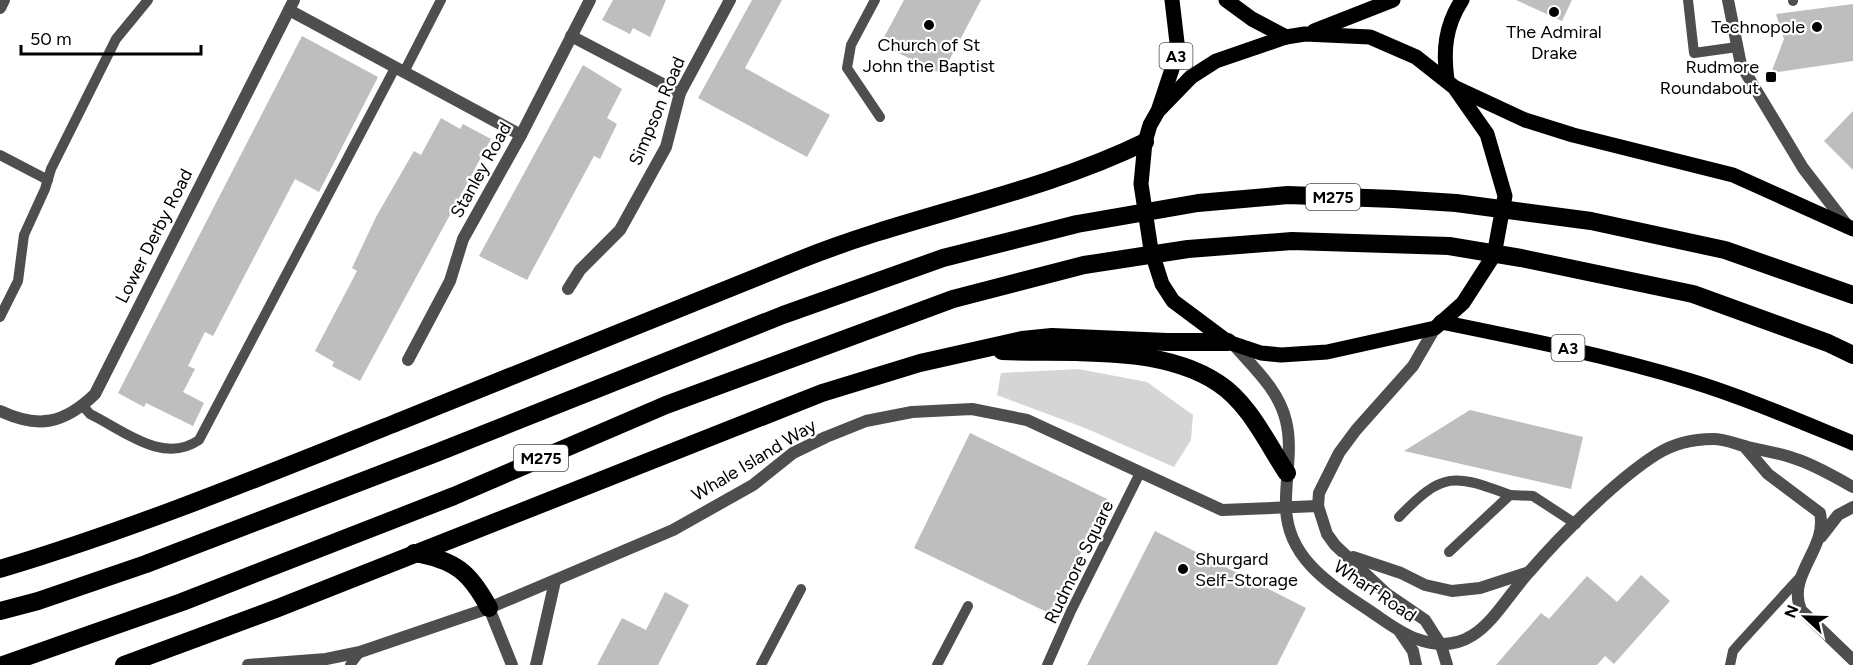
<svg xmlns="http://www.w3.org/2000/svg" width="1853" height="665" viewBox="0 0 1853 665" font-family="Figtree,sans-serif">
	<style>
		.green { fill: #d5d5d5 }
		.building { fill: #bebebe }
		.lines { fill: none; stroke-linecap: round; stroke-linejoin: round }
		.lane { stroke: #4e4e4e; stroke-width: 10 }
		.street { stroke: #4e4e4e; stroke-width: 12 }
		.primary { stroke: #000; stroke-width: 15 }
		.highway { stroke: #000; stroke-width: 18 }
		.poi-dot { fill: #000; stroke: #fff; stroke-width: 2 }
		.labels { text-anchor: middle; stroke-width: 4.5; stroke-linejoin: round; paint-order: stroke }
		.shield { fill: #fff; stroke: #4c4c4c; stroke-width: 1.5 }
		.shield-label { font-size: 16px; font-weight: bold; fill: #000 }
		.poi-label { font-size: 18px; fill: #000; stroke: #fff; text-anchor: end }
		.street-label { font-size: 18px; fill: #000; stroke: #fff }
	</style>
	<rect width="100%" height="100%" fill="#fff"/>
	<path class="green" d="M 1078,369 L 1147,382 L 1193,415 L 1191,440 L 1174,467 L 1085,428 L 997,395 L 1001,373 Z"/>
	<g class="building">
		<path d="M 613,0 L 666,0 L 650,37 L 633,28 L 630,34 L 602,20 Z"/>
		<path d="M 752,0 L 782,0 L 745,68 L 830,115 L 807,157 L 698,98 Z"/>
		<path d="M 904,0 L 981,0 L 942,74 L 892,50 L 893,47 L 882,41 Z"/>
		<path d="M 1516,0 L 1572,0 L 1562,21 Z"/>
		<path d="M 1853,4 L 1853,61 L 1771,73 L 1784,39 L 1776,14 Z"/>
		<path d="M 302,36 L 378,77 L 319,192 L 295,179 L 213,336 L 205,332 L 188,366 L 195,369 L 183,392 L 204,403 L 193,426 L 146,403 L 144,407 L 118,393 Z"/>
		<path d="M 583,65 L 622,89 L 607,118 L 617,124 L 600,159 L 594,156 L 527,280 L 479,256 Z"/>
		<path d="M 1853,111 L 1853,170 L 1824,141 Z"/>
		<path d="M 441,118 L 460,129 L 463,124 L 491,139 L 360,381 L 332,366 L 334,362 L 315,351 L 357,271 L 352,268 L 376,217 L 414,151 L 421,155 Z"/>
		<path d="M 1470,410 L 1583,437 L 1571,489 L 1404,451 Z"/>
		<path d="M 970,433 L 1107,499 L 1051,614 L 914,548 Z"/>
		<path d="M 1155,531 L 1306,608 L 1277,665 L 1087,665 Z"/>
		<path d="M 1641,575 L 1670,601 L 1614,664 L 1605,656 L 1597,665 L 1496,665 L 1541,613 L 1549,619 L 1587,576 L 1617,602 Z"/>
		<path d="M 665,592 L 689,605 L 658,665 L 597,665 L 622,618 L 646,630 Z"/>
	</g>
	<g class="lines">
		<g class="lane">
			<path d="M 875,0 L 851,45 L 847,68 L 880,117"/>
			<path d="M 1688,0 L 1694,53 L 1737,47"/>
			<path d="M 1793,0 L 1793,1"/>
			<path d="M 404,72 L 441,0"/>
			<path d="M 0,155 L 48,180"/>
			<path d="M 0,317 L 18,281 L 24,235 L 45,189 L 51,169 L 116,39 L 148,0"/>
			<path d="M 83,406 L 90,414 C 123,430 163,465 199,440 L 395,68"/>
			<path d="M 1399,517 C 1443,471 1454,474 1510,495"/>
			<path d="M 1449,552 L 1510,495 L 1533,496 L 1576,524"/>
			<path d="M 350,665 L 360,652"/>
			<path d="M 761,665 L 801,589"/>
			<path d="M 937,665 L 968,606"/>
			<path d="M 1047,665 L 1071,611 L 1140,473"/>
			<path d="M 1730,665 L 1733,651 L 1739,644 L 1802,575"/>
		</g>
		<g class="street">
			<path d="M 1728,0 L 1741,65 L 1803,168 L 1847,225"/>
			<path d="M 0,8 L 4,0"/>
			<path d="M 289,10 L 521,135"/>
			<path d="M 571,36 L 680,93"/>
			<path d="M 568,289 L 580,270 L 620,230 L 630,212 L 666,147 L 680,93 L 730,0"/>
			<path d="M 1435,328 L 1413,366 L 1356,430 L 1339,453 L 1319,493 L 1318,506 L 1327,534 L 1335,545 L 1387,594 L 1425,620 L 1441,645 L 1447,665"/>
			<path d="M 1233,344 C 1253,367 1279,390 1286,421 C 1293,449 1285,479 1286,507 C 1287,559 1331,585 1370,611 C 1385,621 1400,633 1417,639 C 1477,661 1497,607 1530,571 C 1561,535 1617,479 1657,454 C 1673,444 1694,439 1713,439 C 1726,439 1735,444 1748,447 C 1764,451 1781,453 1796,459 C 1815,465 1835,477 1853,487"/>
			<path d="M 408,360 L 450,281 L 463,239 L 521,135 L 590,0"/>
			<path d="M 0,411 C 38,429 64,424 95,394 L 294,0"/>
			<path d="M 1744,446 L 1768,474 L 1820,513 C 1828,549 1786,575 1801,610 L 1853,660"/>
			<path d="M 1821,537 L 1838,515 L 1853,507"/>
			<path d="M 1353,557 L 1401,573 L 1425,585 L 1452,591 L 1480,588 L 1529,572"/>
			<path d="M 489,608 L 512,665"/>
			<path d="M 1400,632 L 1413,651 L 1416,665"/>
			<path d="M 248,665 L 326,659 L 360,652 L 489,608 L 673,530 L 753,485 L 793,453 L 826,437 L 866,421 L 912,412 L 972,409 L 1027,420 L 1222,510 L 1318,506"/>
			<path d="M 536,665 L 555,581"/>
		</g>
		<g class="primary">
			<path d="M 1226,0 L 1252,19 L 1286,37"/>
			<path d="M 1314,31 L 1393,0"/>
			<path d="M 1447,80 C 1443,51 1445,26 1462,0"/>
			<path d="M 1454,87 L 1487,134 L 1505,196 L 1494,255 L 1463,303 L 1435,328 L 1327,352 L 1281,355 L 1261,353 L 1228,342 L 1173,301 L 1162,284 L 1151,250 L 1141,184 L 1145,142 L 1150,125 L 1158,111 L 1191,77 L 1216,61 L 1286,37 L 1305,34 L 1370,37 L 1416,57 L 1454,87 L 1525,120 L 1573,135 L 1733,175 L 1853,229"/>
			<path d="M 1159,108 L 1178,51 L 1172,0"/>
			<path d="M 1441,322 C 1525,339 1609,356 1691,381 C 1746,398 1799,421 1853,443"/>
		</g>
		<g class="highway">
			<path d="M 1002,351 C 1069,354 1159,344 1218,383 C 1249,403 1267,443 1287,473"/>
			<path d="M 414,553 C 455,560 470,572 489,608"/>
			<path d="M 0,569 C 137,528 270,473 403,420 C 536,366 669,313 802,259 C 914,214 1036,195 1145,142"/>
			<path d="M 0,611 L 38,601 L 146,564 L 436,453 L 783,315 L 943,258 L 1077,224 L 1198,203 L 1288,195 L 1394,199 L 1456,203 L 1591,221 L 1725,250 L 1853,295"/>
			<path d="M 3,665 L 182,602 L 454,496 L 666,405 L 953,299 L 1084,265 L 1188,249 L 1292,241 L 1449,246 L 1521,258 L 1693,294 L 1828,343 L 1853,355"/>
			<path d="M 124,665 L 278,608 L 822,393 L 920,363 L 1022,340 L 1052,337 L 1167,342 L 1228,342"/>
		</g>
	</g>
	<g class="poi-dot">
		<circle cx="1554" cy="12" r="6"/>
		<circle cx="929" cy="25" r="6"/>
		<circle cx="1817" cy="27" r="6"/>
		<rect x="1765" y="71" width="12" height="12" rx="3"/>
		<circle cx="1183" cy="569" r="6"/>
	</g>
	<g class="labels">
		<g class="shield">
			<rect x="1159.5" y="43" width="33" height="26" rx="4.5"/>
			<rect x="1306" y="184" width="54" height="26" rx="4.5"/>
			<rect x="1551.5" y="335" width="33" height="26" rx="4.5"/>
			<rect x="514" y="445" width="54" height="26" rx="4.5"/>
		</g>
		<g class="shield-label">
			<text x="1176" y="62">A3</text>
			<text x="1333" y="203">M275</text>
			<text x="1568" y="354">A3</text>
			<text x="541" y="464">M275</text>
		</g>
		<g class="poi-label">
			<text x="1805" y="33">Technopole</text>
			<text x="1554" y="38" text-anchor="middle">The Admiral<tspan x="1554" dy="21">Drake</tspan></text>
			<text x="929" y="51" text-anchor="middle">Church of St<tspan x="929" dy="21">John the Baptist</tspan></text>
			<text x="1759" y="73">Rudmore<tspan x="1759" dy="21">Roundabout</tspan></text>
			<text x="1195" y="565" text-anchor="start">Shurgard<tspan x="1195" dy="21">Self-Storage</tspan></text>
		</g>
		<g class="street-label">
			<text transform="translate(657 111) rotate(-67)" y="6">Simpson Road</text>
			<text transform="translate(481 170) rotate(-61)" y="6">Stanley Road</text>
			<text transform="translate(154 236) rotate(-63)" y="6">Lower Derby Road</text>
			<text transform="translate(754 460) rotate(-31)" y="6">Whale Island Way</text>
			<text transform="translate(1079 562) rotate(-64)" y="6">Rudmore Square</text>
			<text transform="translate(1375 591) rotate(34)" y="6">Wharf Road</text>
		</g>
	</g>
	<g transform="translate(1805 617) rotate(292)" stroke="#ffffff" stroke-width="4.5" paint-order="stroke">
	<path d="M0-4.5L10 22L0 15L-10 22Z" fill="#000000"/>
	<text y="-9" font-size="16" font-weight="bold" text-anchor="middle" fill="#000000">N</text>
	</g>
	<path d="M21 45v9h180v-9" fill="none" stroke="#000000" stroke-width="3"/>
	<text x="30" y="45" font-size="18" fill="#000000" stroke="#ffffff" stroke-width="4.5" paint-order="stroke">50 m</text>
</svg>
